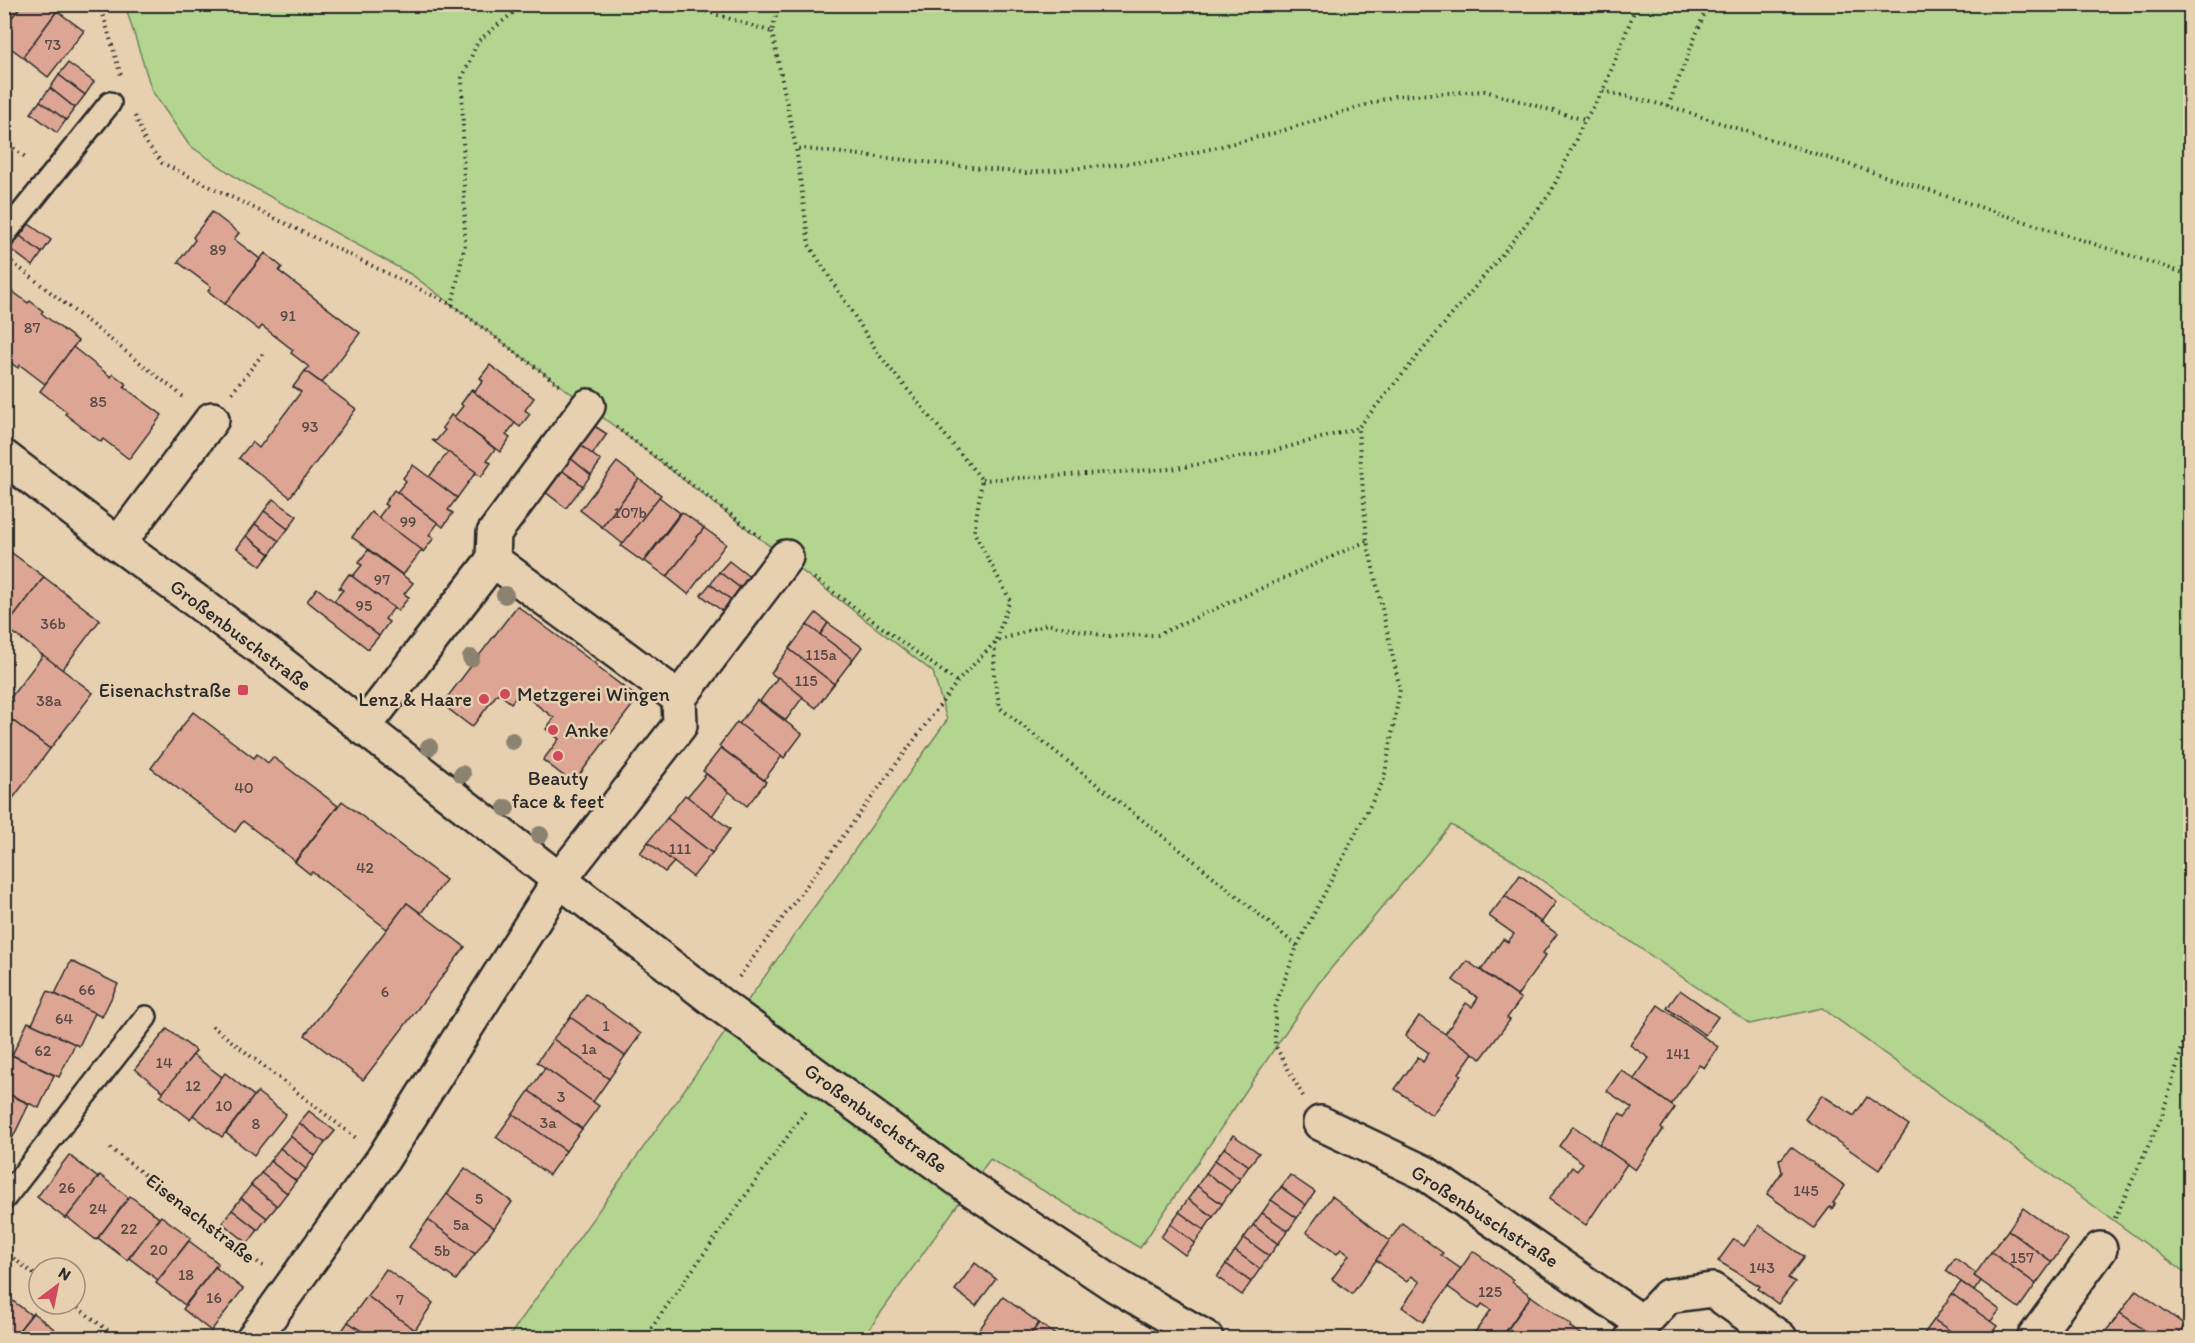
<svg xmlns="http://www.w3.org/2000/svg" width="2195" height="1343" viewBox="0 0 2195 1343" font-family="Itim,sans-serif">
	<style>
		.green { fill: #b3d58f; stroke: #6f805d; stroke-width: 1.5 }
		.building { fill: #dda694; stroke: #2b2b2b; stroke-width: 1.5 }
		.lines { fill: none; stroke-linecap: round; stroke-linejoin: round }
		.lane-casing { stroke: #2b2b2b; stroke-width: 26 }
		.street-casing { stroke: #2b2b2b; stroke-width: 38 }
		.path { stroke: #2b2b2b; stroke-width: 4; stroke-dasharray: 1.5 4.5; stroke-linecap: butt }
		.lane { stroke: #e7d0b0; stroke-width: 21 }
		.street { stroke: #e7d0b0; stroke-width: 33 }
		.tree { fill: #8b836f }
		.poi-dot { fill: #d1495b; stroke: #e7d0b0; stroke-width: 2 }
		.labels { text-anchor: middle; stroke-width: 5; stroke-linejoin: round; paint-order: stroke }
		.number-label { font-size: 16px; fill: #584a45 }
		.street-label { font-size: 20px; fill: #2b2b2b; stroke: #e7d0b0 }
		.poi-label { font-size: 20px; fill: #2b2b2b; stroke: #e7d0b0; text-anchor: end }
	</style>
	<rect width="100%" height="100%" fill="#e7d0b0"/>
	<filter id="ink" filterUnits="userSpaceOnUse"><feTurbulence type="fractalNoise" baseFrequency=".0167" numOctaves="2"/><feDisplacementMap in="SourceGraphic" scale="12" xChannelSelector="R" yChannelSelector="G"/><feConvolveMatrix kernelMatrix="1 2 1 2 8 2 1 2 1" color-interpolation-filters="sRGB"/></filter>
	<g filter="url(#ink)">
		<path class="green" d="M 125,5 L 2190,5 L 2190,1276 L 1822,1008 L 1750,1024 L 1514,861 L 1451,825 L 1318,984 L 1140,1248 L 990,1159 L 863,1338 L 508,1338 L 947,720 L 933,672 L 588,406 L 412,275 L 240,180 L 189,145 L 152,91 Z"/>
		<g class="building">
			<path d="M 4,4 L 23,4 L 9,23 L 4,19 Z"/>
			<path d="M 23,4 L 49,4 L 57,11 L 23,57 L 4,43 L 4,27 Z"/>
			<path d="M 57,11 L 84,31 L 48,77 L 23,57 Z"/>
			<path d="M 68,63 L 94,82 L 85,95 L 59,75 Z"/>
			<path d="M 59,75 L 85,95 L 75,108 L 50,88 Z"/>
			<path d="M 50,88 L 75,108 L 66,120 L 40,101 Z"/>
			<path d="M 40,101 L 66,120 L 57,133 L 31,113 Z"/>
			<path d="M 212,212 L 239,233 L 234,239 L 260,259 L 225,304 L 208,291 L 211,287 L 178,262 L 195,240 L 193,237 Z"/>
			<path d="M 29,224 L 51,240 L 42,253 L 20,236 Z"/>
			<path d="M 20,236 L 42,253 L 33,266 L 10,249 Z"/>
			<path d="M 265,253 L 282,267 L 279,271 L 360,333 L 322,383 L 305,371 L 309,367 L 291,353 L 293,350 L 262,326 L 259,330 L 225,304 Z"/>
			<path d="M 4,285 L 28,303 L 30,301 L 43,311 L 41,313 L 78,341 L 45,384 L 20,365 L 18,368 L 4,358 Z"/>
			<path d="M 73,347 L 111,377 L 113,374 L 126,384 L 124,387 L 162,415 L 129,459 L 103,439 L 101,442 L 65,414 L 67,412 L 40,391 Z"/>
			<path d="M 490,365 L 534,398 L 525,410 L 530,414 L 520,427 L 471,390 L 472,389 L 475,391 L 483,381 L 480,378 Z"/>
			<path d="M 305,371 L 356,409 L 290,497 L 239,458 L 252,442 L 259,448 L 301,392 L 293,387 Z"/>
			<path d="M 471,390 L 515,423 L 506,435 L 510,438 L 500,452 L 451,415 L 455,416 L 463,406 L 461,404 Z"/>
			<path d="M 451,415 L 495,449 L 487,460 L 491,463 L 481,477 L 432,440 L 436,441 L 445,430 L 442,428 Z"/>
			<path d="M 593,425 L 607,434 L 592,455 L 579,444 Z"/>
			<path d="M 579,444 L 601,461 L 591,475 L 569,457 Z"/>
			<path d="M 448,452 L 476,472 L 457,498 L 429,477 Z"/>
			<path d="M 569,457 L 591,475 L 583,486 L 560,469 Z"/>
			<path d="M 617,462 L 639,479 L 602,527 L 580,510 Z"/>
			<path d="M 413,465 L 457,498 L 448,510 L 453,513 L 443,527 L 397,492 L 406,481 L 403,478 Z"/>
			<path d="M 560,469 L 583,486 L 566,508 L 544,491 Z"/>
			<path d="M 639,479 L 661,495 L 623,544 L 602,527 Z"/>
			<path d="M 394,490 L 438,523 L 429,535 L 434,538 L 423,552 L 378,518 L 387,506 L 384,504 Z"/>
			<path d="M 659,497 L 680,513 L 643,562 L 621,546 Z"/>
			<path d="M 273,499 L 297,516 L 288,529 L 264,511 Z"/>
			<path d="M 264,511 L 288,529 L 279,541 L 255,524 Z"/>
			<path d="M 371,512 L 422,550 L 403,575 L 352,537 Z"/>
			<path d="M 682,512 L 704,528 L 667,577 L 645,561 Z"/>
			<path d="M 255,524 L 279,541 L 270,554 L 246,536 Z"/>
			<path d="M 704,528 L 726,544 L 688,594 L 667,577 Z"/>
			<path d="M 246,536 L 270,554 L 261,566 L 237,548 Z"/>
			<path d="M 4,547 L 44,577 L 6,627 L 4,625 Z"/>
			<path d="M 368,550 L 413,583 L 404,594 L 409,597 L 398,611 L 349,574 L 353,576 L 362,565 L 358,563 Z"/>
			<path d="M 729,561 L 752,579 L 743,590 L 719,572 Z"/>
			<path d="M 719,572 L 743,590 L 734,602 L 710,584 Z"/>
			<path d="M 349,574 L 394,608 L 385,619 L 389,622 L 379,636 L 334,601 L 343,590 L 339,588 Z"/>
			<path d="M 44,577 L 100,620 L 62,670 L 6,627 Z"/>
			<path d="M 710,584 L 734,602 L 725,613 L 701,595 Z"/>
			<path d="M 317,588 L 379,636 L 368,649 L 307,601 Z"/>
			<path d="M 517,606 L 597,665 L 596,666 L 638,698 L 573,783 L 543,760 L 559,739 L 546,729 L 554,718 L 520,692 L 511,703 L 498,693 L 472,727 L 442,704 Z"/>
			<path d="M 816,613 L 828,623 L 820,635 L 807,625 Z"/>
			<path d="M 828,623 L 862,647 L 853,659 L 820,635 Z"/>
			<path d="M 807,625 L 853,659 L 834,684 L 789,649 Z"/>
			<path d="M 789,649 L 834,684 L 816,708 L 771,673 Z"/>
			<path d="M 43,655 L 93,693 L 50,749 L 4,714 L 4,706 Z"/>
			<path d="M 778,677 L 803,697 L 786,720 L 760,701 Z"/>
			<path d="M 757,700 L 802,734 L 784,758 L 739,724 Z"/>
			<path d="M 193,712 L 254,758 L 257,754 L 268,763 L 273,757 L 338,806 L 295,861 L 243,821 L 235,832 L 151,768 Z"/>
			<path d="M 4,714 L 50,749 L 8,805 L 4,802 Z"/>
			<path d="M 737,722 L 782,756 L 764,780 L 719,746 Z"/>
			<path d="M 721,748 L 766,782 L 747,806 L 703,771 Z"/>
			<path d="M 706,774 L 729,792 L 712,816 L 687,797 Z"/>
			<path d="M 685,795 L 730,829 L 712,853 L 667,818 Z"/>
			<path d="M 342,801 L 446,880 L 421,913 L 407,903 L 387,929 L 312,872 L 310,874 L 295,862 Z"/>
			<path d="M 667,818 L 712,853 L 693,877 L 648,842 Z"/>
			<path d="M 648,842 L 674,862 L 665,872 L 640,853 Z"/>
			<path d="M 1520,875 L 1556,902 L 1541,923 L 1505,896 Z"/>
			<path d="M 1505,896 L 1557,934 L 1543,953 L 1546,955 L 1517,996 L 1481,970 L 1503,939 L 1508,942 L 1514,934 L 1489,916 Z"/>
			<path d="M 407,903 L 465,947 L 363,1080 L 305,1035 Z"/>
			<path d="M 71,961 L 118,984 L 102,1017 L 55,994 Z"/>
			<path d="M 1467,961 L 1521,999 L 1507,1018 L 1510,1020 L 1481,1059 L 1445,1034 L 1466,1003 L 1472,1007 L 1478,998 L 1453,980 Z"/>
			<path d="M 1680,990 L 1718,1017 L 1705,1035 L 1667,1008 Z"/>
			<path d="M 48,991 L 95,1013 L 79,1046 L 32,1024 Z"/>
			<path d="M 586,994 L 641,1034 L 625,1056 L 570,1017 Z"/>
			<path d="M 1658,1005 L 1718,1047 L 1704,1068 L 1699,1065 L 1671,1105 L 1634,1079 L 1649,1058 L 1630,1045 Z"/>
			<path d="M 1419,1016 L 1473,1053 L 1459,1073 L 1461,1075 L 1432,1115 L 1395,1089 L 1418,1057 L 1423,1062 L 1429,1053 L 1405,1036 Z"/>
			<path d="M 570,1017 L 625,1056 L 609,1079 L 553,1039 Z"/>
			<path d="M 28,1022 L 75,1044 L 59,1077 L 12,1055 Z"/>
			<path d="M 167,1029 L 196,1051 L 164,1092 L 135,1069 Z"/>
			<path d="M 553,1039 L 609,1079 L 593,1102 L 537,1062 Z"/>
			<path d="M 7,1053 L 54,1075 L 39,1108 L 4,1092 L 4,1058 Z"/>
			<path d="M 193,1055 L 222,1077 L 190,1119 L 160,1096 Z"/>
			<path d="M 545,1068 L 599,1106 L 582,1129 L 529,1091 Z"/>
			<path d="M 1621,1070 L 1675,1108 L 1661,1128 L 1663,1130 L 1635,1170 L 1599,1144 L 1620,1113 L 1625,1117 L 1632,1108 L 1607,1091 Z"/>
			<path d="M 225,1073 L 254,1096 L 222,1137 L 193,1115 Z"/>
			<path d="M 529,1091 L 582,1129 L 566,1151 L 513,1114 Z"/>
			<path d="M 4,1092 L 29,1104 L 13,1137 L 4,1133 Z"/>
			<path d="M 257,1092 L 286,1114 L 254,1155 L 226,1133 Z"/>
			<path d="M 1822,1095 L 1854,1116 L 1867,1097 L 1909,1125 L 1879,1170 L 1805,1119 Z"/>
			<path d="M 309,1111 L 335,1131 L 325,1143 L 299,1123 Z"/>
			<path d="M 513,1114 L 566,1151 L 549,1175 L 496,1137 Z"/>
			<path d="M 299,1123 L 325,1143 L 315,1156 L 290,1136 Z"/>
			<path d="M 1573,1126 L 1627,1164 L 1586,1225 L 1549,1199 L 1572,1167 L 1577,1171 L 1583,1163 L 1559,1146 Z"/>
			<path d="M 1233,1135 L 1259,1153 L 1249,1166 L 1224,1148 Z"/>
			<path d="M 290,1136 L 315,1156 L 306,1169 L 280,1148 Z"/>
			<path d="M 1791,1147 L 1845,1186 L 1833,1203 L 1835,1204 L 1832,1209 L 1830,1207 L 1814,1228 L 1767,1194 L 1782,1172 L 1779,1159 L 1782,1158 Z"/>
			<path d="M 280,1148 L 306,1169 L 296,1181 L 270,1161 Z"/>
			<path d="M 1224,1148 L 1249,1166 L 1240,1179 L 1215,1160 Z"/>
			<path d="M 69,1155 L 98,1178 L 66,1219 L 37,1197 Z"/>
			<path d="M 1215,1160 L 1240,1179 L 1231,1191 L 1206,1173 Z"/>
			<path d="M 270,1161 L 296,1181 L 287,1193 L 261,1173 Z"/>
			<path d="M 465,1168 L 512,1202 L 494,1228 L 447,1194 Z"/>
			<path d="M 261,1173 L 287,1193 L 277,1206 L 251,1185 Z"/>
			<path d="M 1206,1173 L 1231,1191 L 1222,1204 L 1197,1186 Z"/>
			<path d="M 100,1175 L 129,1198 L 96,1240 L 67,1217 Z"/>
			<path d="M 1290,1175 L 1315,1192 L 1306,1205 L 1281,1187 Z"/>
			<path d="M 251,1185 L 277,1206 L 267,1218 L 241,1198 Z"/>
			<path d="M 1197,1186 L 1222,1204 L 1213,1217 L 1188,1199 Z"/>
			<path d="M 1281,1187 L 1306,1205 L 1297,1218 L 1271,1200 Z"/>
			<path d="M 447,1194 L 494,1228 L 475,1254 L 428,1220 Z"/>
			<path d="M 130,1196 L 159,1218 L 127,1260 L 98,1238 Z"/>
			<path d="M 1332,1196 L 1390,1241 L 1352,1294 L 1332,1279 L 1349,1255 L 1341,1249 L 1337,1254 L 1306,1232 Z"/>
			<path d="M 241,1198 L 267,1218 L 258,1230 L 232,1210 Z"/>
			<path d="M 1188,1199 L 1213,1217 L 1204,1230 L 1179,1212 Z"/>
			<path d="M 1271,1200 L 1297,1218 L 1288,1231 L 1262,1213 Z"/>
			<path d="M 2023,1208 L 2068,1240 L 2052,1262 L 2008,1230 Z"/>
			<path d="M 232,1210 L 258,1230 L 248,1243 L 222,1223 Z"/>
			<path d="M 1179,1212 L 1204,1230 L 1195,1243 L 1170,1224 Z"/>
			<path d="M 1262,1213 L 1288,1231 L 1278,1244 L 1253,1225 Z"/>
			<path d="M 161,1216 L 191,1238 L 158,1280 L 129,1258 Z"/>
			<path d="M 428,1220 L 475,1254 L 456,1280 L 409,1247 Z"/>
			<path d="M 1402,1223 L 1443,1253 L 1441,1255 L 1461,1269 L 1423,1322 L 1402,1307 L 1420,1282 L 1411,1276 L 1407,1282 L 1376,1260 Z"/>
			<path d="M 1170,1224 L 1195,1243 L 1185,1255 L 1161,1237 Z"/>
			<path d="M 1253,1225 L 1278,1244 L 1269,1256 L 1244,1238 Z"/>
			<path d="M 1759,1225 L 1804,1257 L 1788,1278 L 1795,1282 L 1778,1304 L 1758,1289 L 1760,1286 L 1718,1261 L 1734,1239 L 1744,1246 Z"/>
			<path d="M 2008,1230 L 2052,1262 L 2036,1284 L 1991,1252 Z"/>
			<path d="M 1244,1238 L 1269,1256 L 1260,1269 L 1235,1251 Z"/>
			<path d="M 189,1241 L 218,1263 L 185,1305 L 156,1283 Z"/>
			<path d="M 1235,1251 L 1260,1269 L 1251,1282 L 1226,1264 Z"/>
			<path d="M 1473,1251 L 1513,1280 L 1512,1282 L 1531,1296 L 1501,1338 L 1479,1338 L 1473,1335 L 1491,1310 L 1482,1304 L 1479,1309 L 1448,1287 Z"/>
			<path d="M 1991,1252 L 2036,1284 L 2019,1308 L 1974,1276 Z"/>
			<path d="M 1955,1258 L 1976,1273 L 1974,1276 L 1981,1281 L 1974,1291 L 1946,1271 Z"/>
			<path d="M 975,1263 L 996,1279 L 976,1306 L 955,1290 Z"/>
			<path d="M 1226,1264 L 1251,1282 L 1242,1295 L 1217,1277 Z"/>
			<path d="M 215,1267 L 243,1289 L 211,1331 L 183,1309 Z"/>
			<path d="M 386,1269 L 433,1303 L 415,1330 L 367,1296 Z"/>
			<path d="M 1961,1282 L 2000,1310 L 1990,1322 L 1952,1294 Z"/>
			<path d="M 2136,1290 L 2185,1325 L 2176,1338 L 2155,1338 L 2120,1313 Z"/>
			<path d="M 4,1294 L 31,1315 L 13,1338 L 4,1338 Z"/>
			<path d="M 1952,1294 L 1997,1326 L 1988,1338 L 1961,1338 L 1934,1320 Z"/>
			<path d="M 367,1296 L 415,1330 L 408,1338 L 372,1338 L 348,1322 Z"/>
			<path d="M 1531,1296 L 1571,1325 L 1570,1327 L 1587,1338 L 1515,1338 L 1506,1332 Z"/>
			<path d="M 1003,1297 L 1039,1323 L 1028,1338 L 973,1338 Z"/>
			<path d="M 33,1313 L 62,1335 L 60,1338 L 13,1338 Z"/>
			<path d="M 2120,1313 L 2155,1338 L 2105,1338 L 2102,1336 Z"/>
			<path d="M 1934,1320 L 1961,1338 L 1921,1338 Z"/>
			<path d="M 348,1322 L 372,1338 L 337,1338 Z"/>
			<path d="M 1039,1323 L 1060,1338 L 1028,1338 Z"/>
			<path d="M 1700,1329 L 1713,1338 L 1693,1338 Z"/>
		</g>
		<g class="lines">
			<g class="lane-casing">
				<g id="lane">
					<path d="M 4,235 L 110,103"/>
					<path d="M 4,1199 L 146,1017"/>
				</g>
			</g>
			<g class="street-casing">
				<g id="street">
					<path d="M 4,457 L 118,544 L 273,657 L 719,1004 L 973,1190 L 1115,1285 L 1206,1338"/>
					<path d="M 118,544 L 212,419"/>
					<path d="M 493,560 L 679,698"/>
					<path d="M 363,728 L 493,560 L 494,533 L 588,406"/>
					<path d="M 1320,1123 L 1425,1173 L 1643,1323"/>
					<path d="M 254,1338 L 383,1159 L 560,879 L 680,725 L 679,698 L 786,557"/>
					<path d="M 1632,1338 L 1643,1323 L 1668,1296 L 1712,1290 L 1780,1338"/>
					<path d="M 2034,1338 L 2100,1249"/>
				</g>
			</g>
			<g class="path">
				<path d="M 100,4 L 121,76"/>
				<path d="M 683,4 L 772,32 L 779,4"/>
				<path d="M 1708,4 L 1668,106 L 2190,275"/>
				<path d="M 772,32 L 796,148"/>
				<path d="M 1603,91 L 1668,106"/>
				<path d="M 135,116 L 145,141 L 162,163 L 452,305 L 562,387"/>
				<path d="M 4,141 L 28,159"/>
				<path d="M 12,262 L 185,398"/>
				<path d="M 452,305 L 465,244 L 462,78 L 478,41 L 524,4"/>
				<path d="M 232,393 L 265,351"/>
				<path d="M 616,427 L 760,537"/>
				<path d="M 982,480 L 1171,469 L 1273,451 L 1358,428"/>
				<path d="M 814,578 L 957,682"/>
				<path d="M 1297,946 L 1198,864 L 1000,708 L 994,676 L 995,642 L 1010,600 L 974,532 L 982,480 L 880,356 L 809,245 L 796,148 L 1026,173 L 1164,160 L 1275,133 L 1395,96 L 1485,91 L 1585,120"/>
				<path d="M 739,977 L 957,682 L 995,642 L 1047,624 L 1106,636 L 1157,635 L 1367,541"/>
				<path d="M 212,1026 L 356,1138"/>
				<path d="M 1303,1096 L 1275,1045 L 1275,1007 L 1297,946 L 1384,779 L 1400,689 L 1367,541 L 1358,428 L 1504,252 L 1551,192 L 1585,120 L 1603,91 L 1637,4"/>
				<path d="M 110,1148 L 264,1267"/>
				<path d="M 2115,1218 L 2162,1116 L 2190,1021"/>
				<path d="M 4,1251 L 39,1278"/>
				<path d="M 73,1304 L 118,1338"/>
				<path d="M 644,1338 L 807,1109"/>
			</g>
			<use href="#lane" class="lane"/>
			<use href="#street" class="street"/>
		</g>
		<g class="tree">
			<circle cx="505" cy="595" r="9"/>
			<circle cx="471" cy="658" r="9"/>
			<circle cx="512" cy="741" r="9"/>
			<circle cx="429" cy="747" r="9"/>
			<circle cx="462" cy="774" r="9"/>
			<circle cx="506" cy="808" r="9"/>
			<circle cx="540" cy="835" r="9"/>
		</g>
	</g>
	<g class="poi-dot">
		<rect x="237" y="684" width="12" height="12" rx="3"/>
		<circle cx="505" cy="694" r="6"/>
		<circle cx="484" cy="699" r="6"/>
		<circle cx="553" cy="730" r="6"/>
		<circle cx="558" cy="756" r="6"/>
	</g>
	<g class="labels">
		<g class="number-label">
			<text x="53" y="50">73</text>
			<text x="218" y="255">89</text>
			<text x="288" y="321">91</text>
			<text x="32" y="333">87</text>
			<text x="98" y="407">85</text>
			<text x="310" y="432">93</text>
			<text x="630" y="518">107b</text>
			<text x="408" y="527">99</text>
			<text x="382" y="585">97</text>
			<text x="364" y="611">95</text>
			<text x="53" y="629">36b</text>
			<text x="821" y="660">115a</text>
			<text x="806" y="686">115</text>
			<text x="49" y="706">38a</text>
			<text x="244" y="793">40</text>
			<text x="680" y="854">111</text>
			<text x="365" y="873">42</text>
			<text x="87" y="995">66</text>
			<text x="385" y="997">6</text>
			<text x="64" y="1024">64</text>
			<text x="606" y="1031">1</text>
			<text x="589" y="1054">1a</text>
			<text x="43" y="1056">62</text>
			<text x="1678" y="1059">141</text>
			<text x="164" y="1068">14</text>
			<text x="193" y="1091">12</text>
			<text x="561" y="1102">3</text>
			<text x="224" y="1111">10</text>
			<text x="548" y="1128">3a</text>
			<text x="256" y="1129">8</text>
			<text x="67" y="1193">26</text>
			<text x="1806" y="1196">145</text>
			<text x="479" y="1204">5</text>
			<text x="98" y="1214">24</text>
			<text x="461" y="1230">5a</text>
			<text x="129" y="1234">22</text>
			<text x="159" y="1255">20</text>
			<text x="442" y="1256">5b</text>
			<text x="2022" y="1263">157</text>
			<text x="1762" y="1273">143</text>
			<text x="186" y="1280">18</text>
			<text x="1490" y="1297">125</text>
			<text x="214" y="1303">16</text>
			<text x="400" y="1305">7</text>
		</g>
		<g class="street-label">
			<text transform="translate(241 635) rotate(37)" y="7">Großenbuschstraße</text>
			<text transform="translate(876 1118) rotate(36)" y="7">Großenbuschstraße</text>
			<text transform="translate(1485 1216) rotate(33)" y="7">Großenbuschstraße</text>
			<text transform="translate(201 1218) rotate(38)" y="7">Eisenachstraße</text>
		</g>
		<g class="poi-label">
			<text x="231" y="697">Eisenachstraße</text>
			<text x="517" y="701" text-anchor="start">Metzgerei Wingen</text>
			<text x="472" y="706">Lenz &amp; Haare</text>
			<text x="565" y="737" text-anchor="start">Anke</text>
			<text x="558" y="785" text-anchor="middle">Beauty<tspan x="558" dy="23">face &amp; feet</tspan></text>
		</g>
	</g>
	<rect width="2195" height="1343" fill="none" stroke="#e7d0b0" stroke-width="24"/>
	<rect x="12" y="12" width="2171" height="1319" fill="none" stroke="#2b2b2b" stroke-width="2" filter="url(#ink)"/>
	<g transform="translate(57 1286) rotate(32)"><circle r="28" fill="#e7d0b0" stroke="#9c8e7b" stroke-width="1.5"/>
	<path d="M0-4.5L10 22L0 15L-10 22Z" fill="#d1495b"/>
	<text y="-9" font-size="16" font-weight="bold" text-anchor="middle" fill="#2b2b2b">N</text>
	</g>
</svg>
